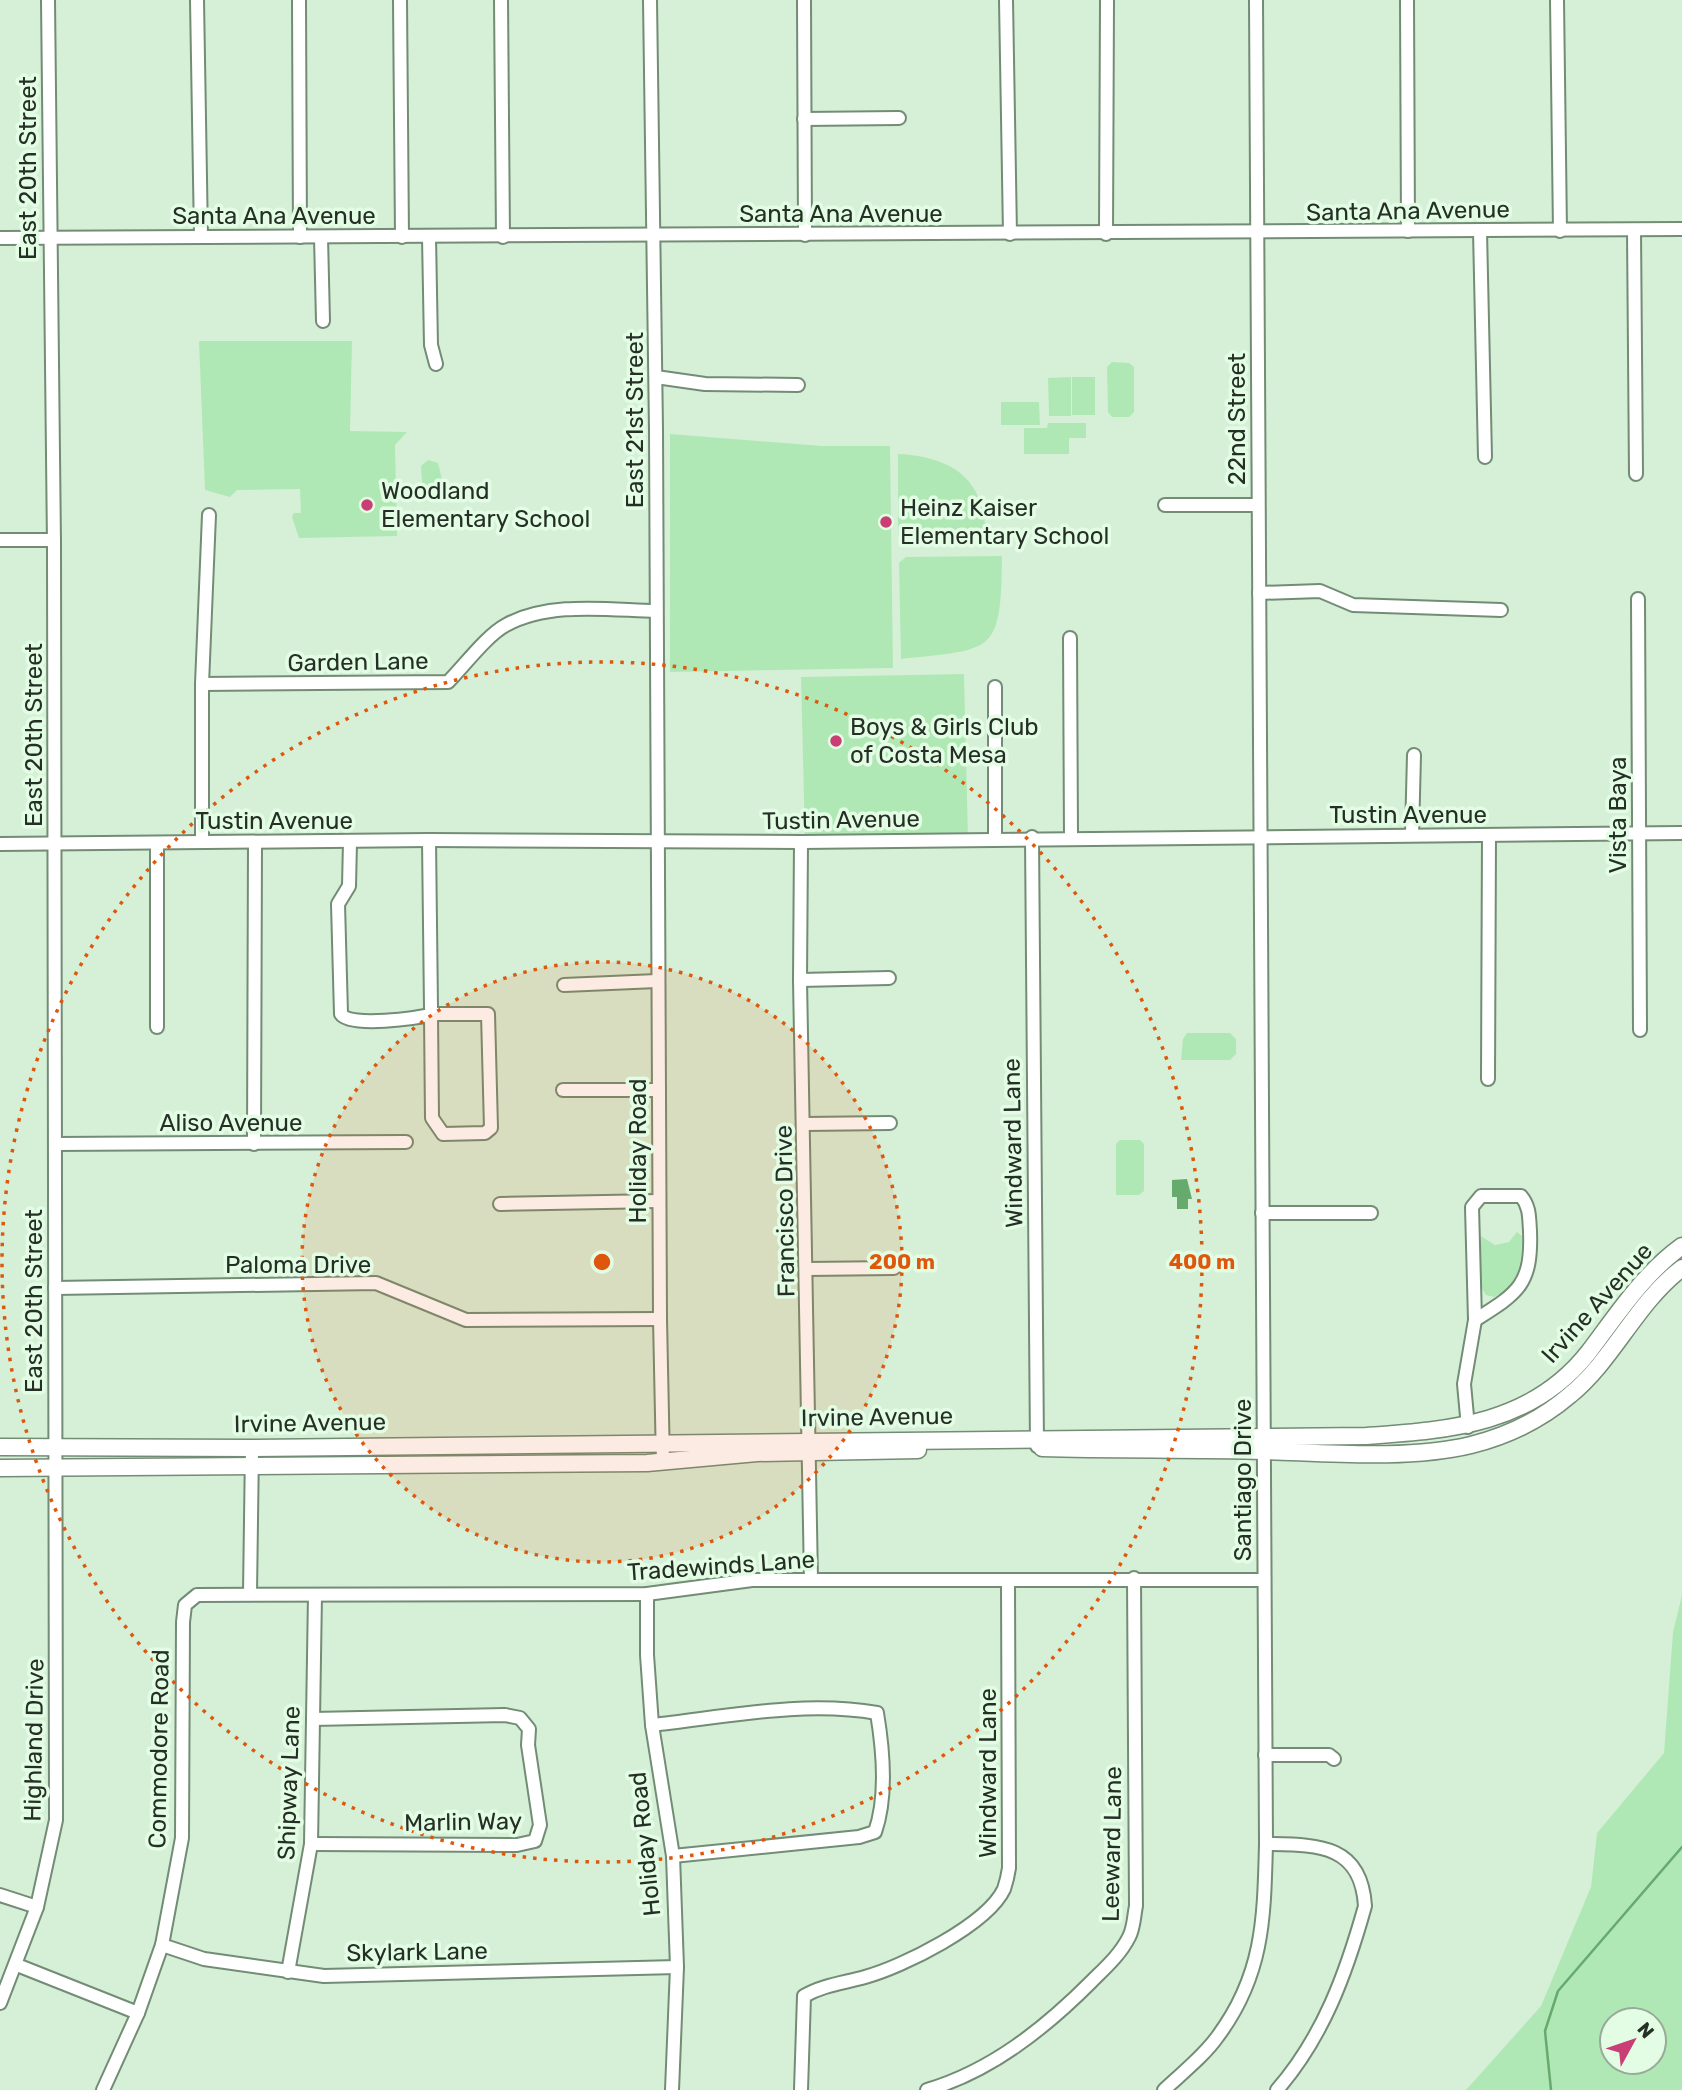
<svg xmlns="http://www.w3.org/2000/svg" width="1682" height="2090" viewBox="0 0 1682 2090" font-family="Rubik,sans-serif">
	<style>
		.green { fill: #b0e8b5; fill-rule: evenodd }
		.water { fill: #66aa6e }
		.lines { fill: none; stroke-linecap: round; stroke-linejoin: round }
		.stream { stroke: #66aa6e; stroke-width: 2.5 }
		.minor-casing { stroke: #738c75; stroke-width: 16 }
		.major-casing { stroke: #738c75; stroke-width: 19 }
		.minor { stroke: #fff; stroke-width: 12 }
		.major { stroke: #fff; stroke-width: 16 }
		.ring { fill: none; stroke: #de570d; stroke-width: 3.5; stroke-dasharray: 3.5 7 }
		.poi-dot { fill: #c93e74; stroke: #e3fde4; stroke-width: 2.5 }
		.labels { text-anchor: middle; stroke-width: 7; stroke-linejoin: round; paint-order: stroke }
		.street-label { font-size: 24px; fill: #252f26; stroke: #e3fde4 }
		.poi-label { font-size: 24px; fill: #252f26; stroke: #e3fde4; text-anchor: start }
		.centre { fill: #de570d; stroke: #e3fde4; stroke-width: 3.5 }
		.ring-label { font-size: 21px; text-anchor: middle; font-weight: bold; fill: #de570d; stroke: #e3fde4; stroke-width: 7; stroke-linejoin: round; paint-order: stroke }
	</style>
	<rect width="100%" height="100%" fill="#d6f0d7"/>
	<g class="green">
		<path d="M 199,341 L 352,341 L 350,431 L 407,432 L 395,445 L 397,536 L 299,538 L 292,517 L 294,513 L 301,513 L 300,489 L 237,490 L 230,497 L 205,490 Z"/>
		<path d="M 1112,362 L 1129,363 L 1134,367 L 1134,412 L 1129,417 L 1112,417 L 1108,412 L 1107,367 Z"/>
		<path d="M 1071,377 L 1071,416 L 1049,416 L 1048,378 Z"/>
		<rect x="1072" y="377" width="23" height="38"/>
		<path d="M 1001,402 L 1039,402 L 1040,425 L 1001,425 Z"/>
		<path d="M 1048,423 L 1086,423 L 1086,438 L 1069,438 L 1069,454 L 1024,454 L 1024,428 L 1047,428 Z"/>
		<path d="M 670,434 L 822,446 L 890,446 L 893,668 L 670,672 Z"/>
		<path d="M 898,454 C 956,457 986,481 986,541 L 905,542 L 898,535 Z"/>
		<path d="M 428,460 L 438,463 C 441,474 444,487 439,496 L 427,497 L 427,501 L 421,503 L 417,489 L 422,482 L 421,466 Z"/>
		<path d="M 1002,556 C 1001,655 994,649 901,659 L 899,563 L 906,557 Z"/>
		<path d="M 964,674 L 968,838 L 805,841 L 801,677 Z"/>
		<path d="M 1187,1033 L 1230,1033 L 1236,1039 L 1236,1054 L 1230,1060 L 1181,1060 L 1183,1039 Z"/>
		<path d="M 1120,1140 L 1140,1140 L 1144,1144 L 1144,1191 L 1139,1195 L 1116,1195 L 1116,1144 Z"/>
		<path d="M 1517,1232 L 1522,1236 C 1522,1261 1520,1285 1494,1297 L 1486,1295 L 1481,1287 L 1481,1236 L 1495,1245 L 1509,1242 Z"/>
		<path d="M 1682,1595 L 1682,2090 L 1466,2090 L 1541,2006 L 1591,1887 L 1597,1833 L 1664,1753 L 1673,1632 ZM 1654,2020 L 1654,2062 L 1612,2062 L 1612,2020 Z"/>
	</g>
	<path class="water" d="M 1187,1179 L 1192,1199 L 1188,1199 L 1188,1209 L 1177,1209 L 1177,1197 L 1172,1197 L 1172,1180 Z"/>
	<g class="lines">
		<path class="stream" d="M 1551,2090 L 1545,2031 L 1558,1991 L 1682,1847"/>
		<g class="minor-casing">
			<g id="minor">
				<path d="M 197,0 L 201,237"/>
				<path d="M 299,0 L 300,237"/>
				<path d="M 400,0 L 402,237"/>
				<path d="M 501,0 L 503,237"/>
				<path d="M 650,0 L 656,429 L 660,1319 L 663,1463"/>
				<path d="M 804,0 L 805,235"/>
				<path d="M 1006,0 L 1010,234"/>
				<path d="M 1407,0 L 1408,231"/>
				<path d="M 1557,0 L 1560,231"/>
				<path d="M 804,119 L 899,118"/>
				<path d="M 1634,230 L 1636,474"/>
				<path d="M 1480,231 L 1485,457"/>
				<path d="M 1106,234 L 1107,0"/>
				<path d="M 321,237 L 323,321"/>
				<path d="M 429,237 L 431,345 L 436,364"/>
				<path d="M 0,238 L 1682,229"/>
				<path d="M 656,377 L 705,384 L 798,385"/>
				<path d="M 1165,505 L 1258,505"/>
				<path d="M 0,540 L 54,540"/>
				<path d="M 1259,593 L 1320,591 L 1353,605 L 1501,610"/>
				<path d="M 1638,599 L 1640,1030"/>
				<path d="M 1070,638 L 1071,837"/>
				<path d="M 202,684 L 448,682 C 464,666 487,635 506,625 C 550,601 609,610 656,611"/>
				<path d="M 995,687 L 995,838"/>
				<path d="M 1412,834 L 1414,755"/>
				<path d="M 1032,837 L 1037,1446"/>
				<path d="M 429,840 L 431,1008"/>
				<path d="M 202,841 L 202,684 L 209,515"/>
				<path d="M 350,842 L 349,886 L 338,904 L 341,1014 C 350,1028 418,1018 434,1014 L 488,1014 L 491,1128 L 485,1133 L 443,1134 L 432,1118 L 431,1015"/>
				<path d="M 801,842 L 800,980 L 811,1580"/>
				<path d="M 0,844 L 429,840 L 801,842 L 1682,833"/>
				<path d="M 800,980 L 889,978"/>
				<path d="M 564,985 L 657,981"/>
				<path d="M 157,1027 L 157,843"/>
				<path d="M 1488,1079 L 1489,835"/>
				<path d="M 563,1090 L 659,1090"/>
				<path d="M 805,1124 L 890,1123"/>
				<path d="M 55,1144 L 406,1142"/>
				<path d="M 254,1144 L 255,843"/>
				<path d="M 1481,1196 L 1521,1196 C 1530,1207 1529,1217 1530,1231 C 1532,1285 1518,1293 1475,1320 L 1472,1207 Z"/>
				<path d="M 500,1204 L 659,1201"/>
				<path d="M 1262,1213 L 1371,1213"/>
				<path d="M 807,1269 L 894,1268"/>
				<path d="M 55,1288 L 376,1283 L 466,1320 L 660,1319"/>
				<path d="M 1468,1427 L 1464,1384 L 1475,1320"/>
				<path d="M 250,1593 L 252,1448"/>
				<path d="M 647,1594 L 647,1655 L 652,1725 L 673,1856 L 677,1967 L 672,2090"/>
				<path d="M 652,1725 C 725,1717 804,1700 877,1713 C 883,1749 887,1798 875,1832 L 859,1837 L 673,1856"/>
				<path d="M 1265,1755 L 1329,1755 L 1334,1759"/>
				<path d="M 311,1844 L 517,1845 L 535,1841 L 540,1825 L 528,1745 L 529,1729 L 520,1718 L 505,1715 L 313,1719"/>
				<path d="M 1266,1844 C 1316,1845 1361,1843 1365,1906 C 1346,1974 1323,2037 1277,2090"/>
				<path d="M 0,1895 L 37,1907"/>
				<path d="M 162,1945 L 204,1959 L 324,1976 L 677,1967"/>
				<path d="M 17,1965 L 138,2013"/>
				<path d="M 288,1972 L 311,1844 L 315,1595"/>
				<path d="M 0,2003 L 37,1907 L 56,1820 L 54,545 L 48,0"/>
				<path d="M 103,2090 L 138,2013 L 162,1945 L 182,1838 L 183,1622 L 185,1605 L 197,1595 L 647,1594 L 752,1580 L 1263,1580"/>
				<path d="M 801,2090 L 804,1996 C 823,1985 844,1983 865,1977 C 902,1967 987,1925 1004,1889 C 1006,1883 1008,1875 1009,1868 L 1008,1582"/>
				<path d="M 927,2090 C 991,2071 1044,2029 1091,1982 C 1105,1968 1120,1955 1129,1937 C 1134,1928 1134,1915 1136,1906 L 1134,1578"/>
				<path d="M 1164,2090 C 1182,2073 1204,2056 1218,2036 C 1264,1974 1264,1917 1266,1844 L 1256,0"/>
			</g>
		</g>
		<g class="major-casing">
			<g id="major">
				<path d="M 0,1447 L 252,1448 L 1366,1436 C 1449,1430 1531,1425 1588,1353 C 1617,1315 1642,1275 1682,1246"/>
				<path d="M 1042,1448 C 1116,1450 1190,1449 1265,1451 C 1329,1453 1409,1460 1471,1445 C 1507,1436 1542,1419 1570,1395 C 1614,1359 1636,1303 1682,1268"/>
				<path d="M 0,1468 L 647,1463 L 757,1453 L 918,1450"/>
			</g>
		</g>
		<use href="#minor" class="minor"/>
		<use href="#major" class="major"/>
	</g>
	<circle cx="602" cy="1262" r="300" fill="#de570d" fill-opacity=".12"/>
	<g class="ring">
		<circle cx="602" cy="1262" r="300"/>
		<circle cx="602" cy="1262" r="600"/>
	</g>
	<g class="poi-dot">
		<circle cx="367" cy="505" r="7"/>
		<circle cx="886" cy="522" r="7"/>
		<circle cx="836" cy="741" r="7"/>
	</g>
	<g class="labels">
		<g class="street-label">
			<text transform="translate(28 168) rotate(-90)" y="8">East 20th Street</text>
			<text transform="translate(1408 211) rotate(-1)" y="8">Santa Ana Avenue</text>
			<text x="841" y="222">Santa Ana Avenue</text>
			<text x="274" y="224">Santa Ana Avenue</text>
			<text transform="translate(1237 419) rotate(-90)" y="8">22nd Street</text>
			<text transform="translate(635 420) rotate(-90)" y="8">East 21st Street</text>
			<text transform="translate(358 662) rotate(-1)" y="8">Garden Lane</text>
			<text transform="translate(34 735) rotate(-90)" y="8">East 20th Street</text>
			<text x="1408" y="823">Tustin Avenue</text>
			<text transform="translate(1618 815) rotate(-90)" y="8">Vista Baya</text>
			<text transform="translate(841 820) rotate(-1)" y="8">Tustin Avenue</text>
			<text x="274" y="829">Tustin Avenue</text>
			<text x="231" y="1131">Aliso Avenue</text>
			<text transform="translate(1013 1143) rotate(-91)" y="8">Windward Lane</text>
			<text transform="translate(638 1151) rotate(-90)" y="8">Holiday Road</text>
			<text transform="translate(785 1211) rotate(-91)" y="8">Francisco Drive</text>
			<text x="298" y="1273">Paloma Drive</text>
			<text transform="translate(34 1301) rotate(-90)" y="8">East 20th Street</text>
			<text transform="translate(1597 1303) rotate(-48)" y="8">Irvine Avenue</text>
			<text transform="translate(877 1417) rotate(-1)" y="8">Irvine Avenue</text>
			<text transform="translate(310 1423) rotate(-1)" y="8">Irvine Avenue</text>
			<text transform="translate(1243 1480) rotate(-90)" y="8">Santiago Drive</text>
			<text transform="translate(721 1566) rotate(-4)" y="8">Tradewinds Lane</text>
			<text transform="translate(34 1740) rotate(-89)" y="8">Highland Drive</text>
			<text transform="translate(159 1749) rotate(-89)" y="8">Commodore Road</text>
			<text transform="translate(988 1773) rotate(-90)" y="8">Windward Lane</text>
			<text transform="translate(289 1783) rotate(-88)" y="8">Shipway Lane</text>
			<text transform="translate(463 1822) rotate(-1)" y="8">Marlin Way</text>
			<text transform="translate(645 1844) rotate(-96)" y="8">Holiday Road</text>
			<text transform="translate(1112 1844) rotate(-89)" y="8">Leeward Lane</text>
			<text transform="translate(417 1952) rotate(-1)" y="8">Skylark Lane</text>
		</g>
		<g class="poi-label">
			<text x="381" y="499">Woodland<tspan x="381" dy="28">Elementary School</tspan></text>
			<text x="900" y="516">Heinz Kaiser<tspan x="900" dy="28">Elementary School</tspan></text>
			<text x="850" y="735">Boys &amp; Girls Club<tspan x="850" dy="28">of Costa Mesa</tspan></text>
		</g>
	</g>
	<circle cx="602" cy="1262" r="10" class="centre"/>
	<g class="ring-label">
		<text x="902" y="1269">200 m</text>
		<text x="1202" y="1269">400 m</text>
	</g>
	<g transform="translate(1633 2041) rotate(50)"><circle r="33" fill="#e3fde4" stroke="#97ab98" stroke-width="2"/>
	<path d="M0-5L12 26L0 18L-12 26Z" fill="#c93e74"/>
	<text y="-10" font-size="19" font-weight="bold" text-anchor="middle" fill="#252f26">N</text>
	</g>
</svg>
